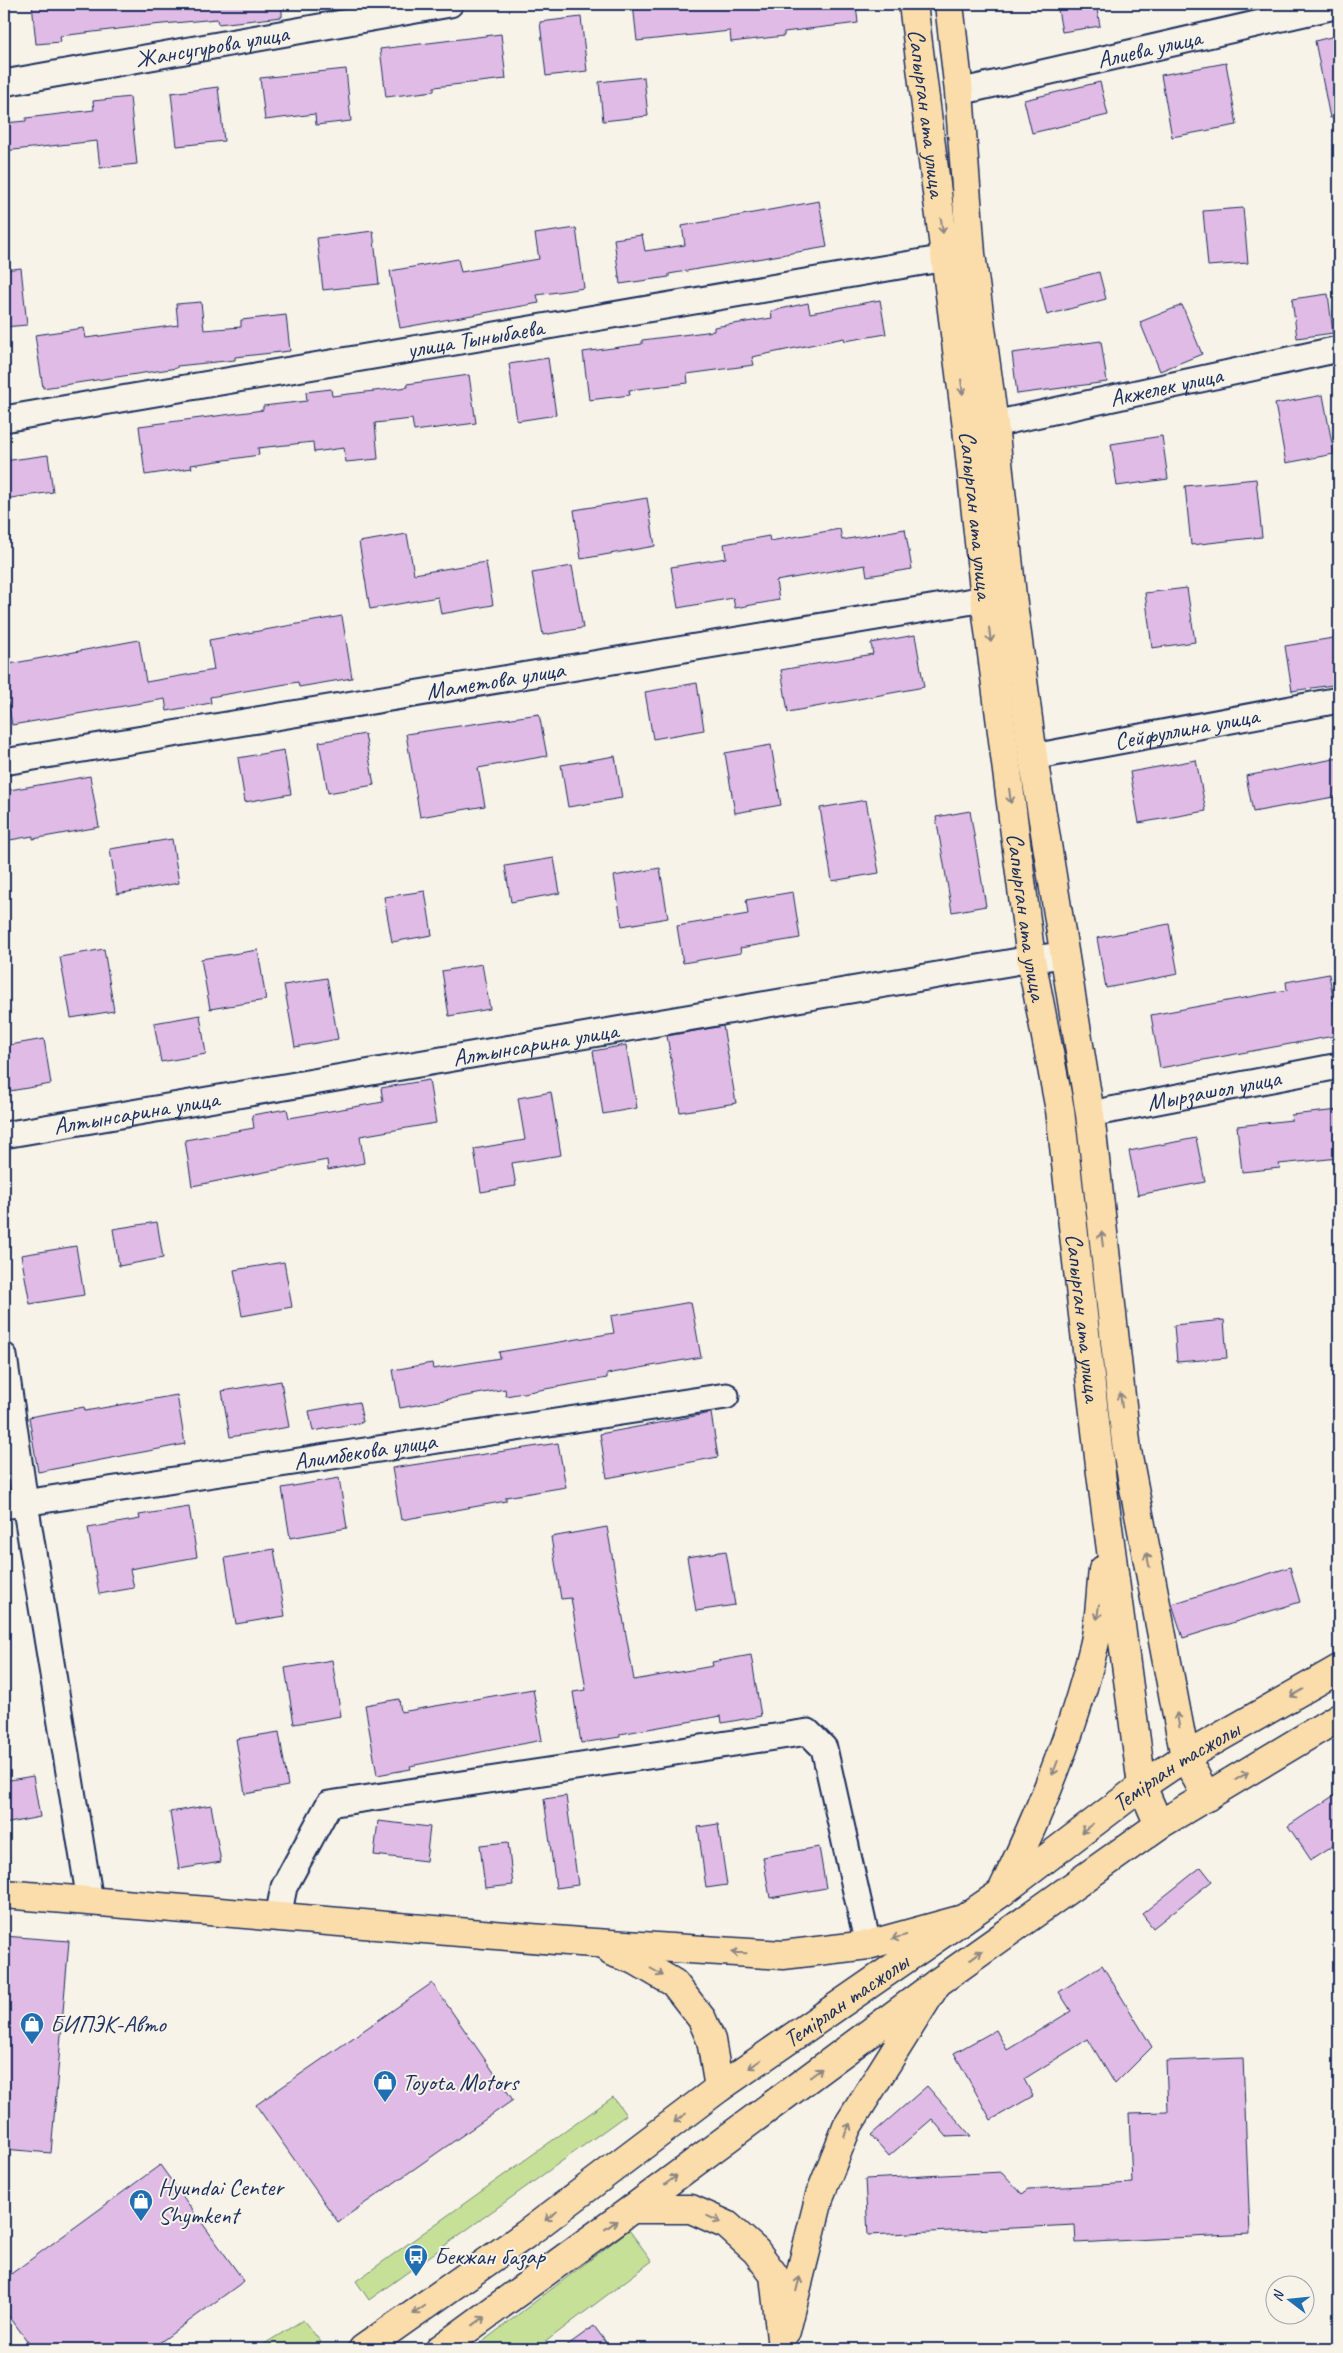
<svg xmlns="http://www.w3.org/2000/svg" width="1343" height="2353" viewBox="0 0 1343 2353" font-family="Caveat,sans-serif">
	<style>
		.green { fill: #c6e097; stroke: #70887a }
		.building { fill: #e0bbe5; stroke: #1b2f5e }
		.lines { fill: none; stroke-linecap: round; stroke-linejoin: round }
		.street-casing { stroke: #1b2f5e; stroke-width: 29 }
		.primary-casing { stroke: #1b2f5e; stroke-width: 31 }
		.highway-casing { stroke: #1b2f5e; stroke-width: 31 }
		.street { stroke: #f7f3e8; stroke-width: 25 }
		.primary { stroke: #fbddab; stroke-width: 28 }
		.highway { stroke: #fbddab; stroke-width: 28 }
		.oneway { stroke: #8b8684 }
		.labels { text-anchor: middle; stroke-width: 4; stroke-linejoin: round; paint-order: stroke }
		.street-label { font-size: 24px; fill: #1b2f5e; stroke: #f7f3e8 }
		.poi-label { font-size: 24px; fill: #1b2f5e; stroke: #f7f3e8; text-anchor: start }
	</style>
	<rect width="100%" height="100%" fill="#f7f3e8"/>
	<filter id="ink" filterUnits="userSpaceOnUse"><feTurbulence type="fractalNoise" baseFrequency=".02" numOctaves="2"/><feDisplacementMap in="SourceGraphic" scale="10" xChannelSelector="R" yChannelSelector="G"/><feConvolveMatrix kernelMatrix="1 2 1 2 8 2 1 2 1" color-interpolation-filters="sRGB"/></filter>
	<g filter="url(#ink)">
		<g class="green">
			<path d="M 613,2097 L 626,2115 L 369,2300 L 356,2281 Z"/>
			<path d="M 629,2230 L 652,2261 L 536,2349 L 473,2349 Z"/>
			<path d="M 303,2320 L 321,2342 L 310,2349 L 256,2349 Z"/>
		</g>
		<g class="building">
			<path d="M 32,4 L 282,4 L 282,17 L 218,24 L 217,19 L 152,25 L 60,36 L 61,42 L 36,44 Z"/>
			<path d="M 633,4 L 856,4 L 858,23 L 784,32 L 784,36 L 731,42 L 730,31 L 637,41 Z"/>
			<path d="M 1057,4 L 1096,4 L 1100,26 L 1062,32 Z"/>
			<path d="M 581,17 L 587,71 L 546,76 L 540,22 Z"/>
			<path d="M 501,34 L 506,79 L 434,87 L 434,91 L 386,97 L 380,49 Z"/>
			<path d="M 1339,35 L 1339,117 L 1330,118 L 1315,41 Z"/>
			<path d="M 1226,63 L 1237,125 L 1172,137 L 1161,75 Z"/>
			<path d="M 346,69 L 351,121 L 316,125 L 315,114 L 265,120 L 260,78 Z"/>
			<path d="M 644,77 L 648,116 L 603,121 L 599,82 Z"/>
			<path d="M 1100,82 L 1108,115 L 1032,133 L 1024,100 Z"/>
			<path d="M 218,87 L 224,141 L 177,146 L 171,93 Z"/>
			<path d="M 130,97 L 137,164 L 100,168 L 97,141 L 4,151 L 4,123 L 26,121 L 26,118 L 94,110 L 93,101 Z"/>
			<path d="M 819,201 L 827,247 L 669,274 L 669,277 L 620,284 L 614,239 L 642,235 L 645,251 L 685,245 L 682,226 Z"/>
			<path d="M 1243,208 L 1248,263 L 1208,266 L 1203,211 Z"/>
			<path d="M 576,228 L 584,288 L 537,295 L 539,303 L 400,328 L 390,271 L 458,259 L 461,272 L 539,259 L 535,234 Z"/>
			<path d="M 373,231 L 379,284 L 323,290 L 317,238 Z"/>
			<path d="M 21,268 L 27,325 L 4,327 L 4,270 Z"/>
			<path d="M 1099,272 L 1106,299 L 1047,315 L 1040,287 Z"/>
			<path d="M 1328,294 L 1333,333 L 1297,338 L 1292,299 Z"/>
			<path d="M 880,300 L 886,334 L 845,341 L 844,338 L 752,357 L 754,365 L 687,374 L 688,383 L 629,390 L 630,395 L 589,400 L 583,352 L 642,344 L 642,340 L 714,331 L 714,327 L 772,318 L 771,311 L 808,303 L 810,313 Z"/>
			<path d="M 201,302 L 204,330 L 241,327 L 241,320 L 286,315 L 290,351 L 235,357 L 235,360 L 177,366 L 177,368 L 43,388 L 35,335 L 84,328 L 86,338 L 178,325 L 176,304 Z"/>
			<path d="M 1182,305 L 1202,354 L 1160,371 L 1140,322 Z"/>
			<path d="M 1101,341 L 1107,382 L 1017,394 L 1012,353 Z"/>
			<path d="M 548,358 L 556,415 L 517,421 L 509,364 Z"/>
			<path d="M 469,375 L 476,423 L 414,431 L 412,419 L 375,423 L 378,459 L 346,462 L 344,448 L 314,452 L 313,442 L 258,448 L 259,455 L 191,465 L 192,468 L 145,475 L 139,426 L 263,410 L 263,406 L 307,401 L 306,392 L 331,389 L 332,396 L 408,387 L 407,384 Z"/>
			<path d="M 1323,395 L 1334,454 L 1286,463 L 1275,404 Z"/>
			<path d="M 1162,436 L 1168,479 L 1117,486 L 1111,444 Z"/>
			<path d="M 48,455 L 53,492 L 4,499 L 4,461 Z"/>
			<path d="M 1256,479 L 1262,537 L 1191,545 L 1185,486 Z"/>
			<path d="M 647,498 L 655,546 L 581,559 L 574,510 Z"/>
			<path d="M 840,529 L 842,540 L 905,529 L 912,569 L 867,576 L 865,565 L 776,581 L 779,600 L 735,608 L 733,598 L 678,608 L 671,567 L 726,558 L 724,544 L 769,536 L 770,541 Z"/>
			<path d="M 407,534 L 414,574 L 486,562 L 493,605 L 441,614 L 438,597 L 370,609 L 359,542 Z"/>
			<path d="M 572,566 L 583,628 L 543,635 L 532,573 Z"/>
			<path d="M 1187,588 L 1195,642 L 1152,648 L 1145,593 Z"/>
			<path d="M 342,616 L 352,678 L 299,687 L 298,682 L 210,697 L 211,703 L 167,711 L 165,699 L 12,725 L 4,680 L 4,665 L 139,640 L 146,682 L 214,670 L 209,640 Z"/>
			<path d="M 915,635 L 924,687 L 788,712 L 781,670 L 873,654 L 871,643 Z"/>
			<path d="M 1339,637 L 1339,684 L 1292,691 L 1285,646 Z"/>
			<path d="M 697,683 L 704,730 L 653,739 L 645,692 Z"/>
			<path d="M 539,714 L 547,756 L 478,768 L 485,806 L 420,817 L 406,734 Z"/>
			<path d="M 365,734 L 374,785 L 328,793 L 319,742 Z"/>
			<path d="M 771,745 L 781,805 L 735,813 L 725,753 Z"/>
			<path d="M 284,750 L 291,794 L 245,802 L 238,758 Z"/>
			<path d="M 615,756 L 622,798 L 568,807 L 561,765 Z"/>
			<path d="M 1339,758 L 1339,796 L 1253,812 L 1246,776 Z"/>
			<path d="M 1196,760 L 1206,811 L 1139,823 L 1130,772 Z"/>
			<path d="M 90,776 L 99,827 L 33,839 L 33,836 L 4,841 L 4,791 Z"/>
			<path d="M 866,800 L 879,873 L 832,881 L 820,808 Z"/>
			<path d="M 970,811 L 986,906 L 952,912 L 936,817 Z"/>
			<path d="M 172,839 L 179,883 L 117,894 L 110,849 Z"/>
			<path d="M 554,858 L 560,893 L 511,902 L 505,866 Z"/>
			<path d="M 660,868 L 668,918 L 622,926 L 614,876 Z"/>
			<path d="M 425,891 L 432,935 L 392,942 L 384,897 Z"/>
			<path d="M 793,892 L 800,938 L 740,948 L 741,953 L 683,963 L 677,926 L 748,914 L 746,900 Z"/>
			<path d="M 1169,924 L 1178,974 L 1106,988 L 1097,938 Z"/>
			<path d="M 104,949 L 114,1011 L 71,1018 L 60,957 Z"/>
			<path d="M 258,950 L 266,1000 L 210,1009 L 201,959 Z"/>
			<path d="M 482,964 L 490,1009 L 449,1016 L 442,971 Z"/>
			<path d="M 1329,974 L 1339,1035 L 1160,1068 L 1151,1015 L 1287,990 L 1286,982 Z"/>
			<path d="M 327,978 L 338,1039 L 295,1047 L 284,985 Z"/>
			<path d="M 200,1015 L 206,1054 L 161,1062 L 154,1023 Z"/>
			<path d="M 723,1026 L 736,1103 L 680,1112 L 667,1036 Z"/>
			<path d="M 44,1039 L 51,1084 L 10,1091 L 4,1046 Z"/>
			<path d="M 626,1045 L 637,1108 L 603,1114 L 593,1051 Z"/>
			<path d="M 429,1080 L 436,1123 L 360,1136 L 364,1163 L 328,1170 L 327,1160 L 192,1186 L 185,1140 L 254,1128 L 252,1115 L 287,1109 L 289,1118 L 383,1102 L 381,1088 Z"/>
			<path d="M 551,1092 L 561,1155 L 512,1163 L 516,1186 L 481,1192 L 474,1149 L 525,1140 L 518,1098 Z"/>
			<path d="M 1339,1110 L 1339,1158 L 1279,1164 L 1280,1168 L 1242,1172 L 1237,1126 L 1292,1120 L 1291,1115 Z"/>
			<path d="M 1196,1138 L 1205,1182 L 1138,1195 L 1129,1151 Z"/>
			<path d="M 157,1222 L 163,1258 L 119,1266 L 113,1229 Z"/>
			<path d="M 76,1246 L 84,1295 L 30,1304 L 21,1255 Z"/>
			<path d="M 284,1262 L 292,1307 L 242,1316 L 234,1270 Z"/>
			<path d="M 691,1302 L 701,1357 L 607,1374 L 607,1378 L 506,1396 L 505,1389 L 400,1408 L 393,1370 L 432,1363 L 433,1369 L 500,1358 L 499,1352 L 614,1333 L 611,1316 Z"/>
			<path d="M 1224,1320 L 1227,1358 L 1177,1362 L 1174,1325 Z"/>
			<path d="M 281,1381 L 289,1427 L 230,1437 L 222,1391 Z"/>
			<path d="M 177,1395 L 185,1444 L 38,1472 L 29,1417 L 84,1407 L 85,1411 Z"/>
			<path d="M 359,1402 L 363,1422 L 313,1431 L 309,1411 Z"/>
			<path d="M 711,1413 L 718,1457 L 607,1478 L 600,1434 Z"/>
			<path d="M 558,1443 L 566,1487 L 506,1497 L 506,1501 L 401,1520 L 392,1468 Z"/>
			<path d="M 339,1478 L 347,1528 L 290,1538 L 282,1488 Z"/>
			<path d="M 189,1507 L 197,1557 L 130,1569 L 134,1588 L 99,1594 L 88,1528 L 140,1519 L 139,1515 Z"/>
			<path d="M 607,1527 L 634,1680 L 713,1666 L 712,1662 L 751,1655 L 761,1716 L 722,1723 L 721,1716 L 620,1734 L 620,1737 L 581,1743 L 573,1692 L 586,1690 L 571,1598 L 561,1599 L 551,1537 Z"/>
			<path d="M 274,1549 L 285,1616 L 236,1624 L 225,1558 Z"/>
			<path d="M 726,1551 L 735,1605 L 696,1611 L 687,1557 Z"/>
			<path d="M 1290,1567 L 1300,1602 L 1183,1638 L 1172,1604 Z"/>
			<path d="M 332,1660 L 341,1716 L 294,1724 L 285,1668 Z"/>
			<path d="M 533,1689 L 542,1740 L 410,1766 L 411,1769 L 377,1775 L 365,1705 L 399,1699 L 401,1712 Z"/>
			<path d="M 279,1732 L 288,1786 L 245,1794 L 236,1739 Z"/>
			<path d="M 33,1776 L 40,1817 L 4,1824 L 4,1781 Z"/>
			<path d="M 1339,1792 L 1339,1842 L 1311,1860 L 1288,1826 Z"/>
			<path d="M 566,1796 L 578,1885 L 556,1888 L 544,1799 Z"/>
			<path d="M 211,1805 L 221,1862 L 179,1869 L 170,1812 Z"/>
			<path d="M 378,1821 L 430,1827 L 426,1861 L 374,1855 Z"/>
			<path d="M 718,1824 L 727,1885 L 706,1888 L 698,1827 Z"/>
			<path d="M 508,1842 L 513,1885 L 485,1888 L 480,1845 Z"/>
			<path d="M 819,1847 L 826,1888 L 770,1898 L 763,1857 Z"/>
			<path d="M 1201,1867 L 1212,1881 L 1153,1928 L 1142,1914 Z"/>
			<path d="M 4,1936 L 69,1941 L 51,2153 L 4,2149 Z"/>
			<path d="M 1102,1965 L 1152,2047 L 1115,2084 L 1088,2039 L 1024,2079 L 1033,2096 L 991,2120 L 954,2053 L 996,2030 L 1007,2050 L 1071,2011 L 1059,1992 Z"/>
			<path d="M 432,1983 L 513,2100 L 338,2222 L 256,2105 Z"/>
			<path d="M 1243,2058 L 1250,2234 L 1076,2243 L 1075,2225 L 868,2235 L 865,2179 L 1002,2172 L 1022,2194 L 1029,2189 L 1132,2183 L 1129,2113 L 1168,2112 L 1166,2061 Z"/>
			<path d="M 927,2086 L 971,2136 L 947,2137 L 932,2119 L 889,2156 L 871,2135 Z"/>
			<path d="M 160,2165 L 244,2281 L 151,2349 L 33,2349 L 4,2309 L 4,2279 Z"/>
			<path d="M 594,2326 L 611,2349 L 562,2349 Z"/>
		</g>
		<g class="lines">
			<g class="street-casing">
				<g id="street">
					<path id="s1" d="M 4,83 L 450,4"/>
					<path id="s2" d="M 959,92 L 1339,5"/>
					<path id="s3" d="M 4,419 L 946,258"/>
					<path id="s4" d="M 994,424 L 1339,349"/>
					<path id="s5" d="M 1033,757 L 1339,700"/>
					<path id="s6" d="M 4,762 L 985,599"/>
					<path id="s7" d="M 1090,1114 L 1339,1066"/>
					<path id="s8" d="M 4,1135 L 1031,959 L 1065,955"/>
					<path d="M 4,1356 L 25,1503 L 90,1901"/>
					<path id="s9" d="M 4,1506 L 726,1396"/>
					<path d="M 278,1917 L 284,1887 L 329,1804 L 808,1732 L 824,1748 L 868,1945"/>
				</g>
			</g>
			<g class="primary-casing">
				<g id="primary">
					<path id="s10" d="M 913,4 L 967,428 L 985,599 L 1031,959 L 1060,1110 L 1100,1466 L 1142,1786 L 1159,1825"/>
					<path d="M 949,4 L 959,92 L 971,254 L 994,424 L 1012,596 L 1033,757 L 1090,1114 L 1127,1451 L 1185,1757 L 1207,1797"/>
					<path d="M 1003,1889 C 1041,1811 1074,1730 1094,1646 C 1100,1621 1100,1595 1103,1570"/>
					<path id="s11" d="M 719,2088 L 1001,1893 L 1142,1786 L 1185,1757 L 1339,1669"/>
					<path d="M 632,2209 L 937,1983 L 1159,1825 L 1339,1717"/>
				</g>
			</g>
			<g class="highway-casing">
				<g id="highway">
					<path d="M 4,1894 L 579,1942 L 783,1955 L 868,1945 L 963,1919"/>
					<path d="M 786,2331 L 820,2195 L 847,2127 L 937,1983"/>
					<path d="M 363,2349 L 525,2235 L 719,2088 L 711,2040 L 702,2019 L 674,1983 L 635,1960 L 612,1952"/>
					<path d="M 440,2349 L 632,2209 L 691,2209 L 727,2225 L 756,2251 L 774,2275 L 782,2348"/>
				</g>
			</g>
			<use href="#street" class="street"/>
			<use href="#primary" class="primary"/>
			<use href="#highway" class="highway"/>
		</g>
		<defs><path id="oneway-shaft" d="M-6 0H5M1.5-3L5.5 0L1.5 3" fill="none" stroke-width="1.6" stroke-linecap="round" stroke-linejoin="round" transform="scale(1.25)"/></defs>
		<g class="oneway">
			<use href="#oneway-shaft" transform="translate(942 226) rotate(82)"/>
			<use href="#oneway-shaft" transform="translate(962 387) rotate(83)"/>
			<use href="#oneway-shaft" transform="translate(990 635) rotate(83)"/>
			<use href="#oneway-shaft" transform="translate(1010 796) rotate(83)"/>
			<use href="#oneway-shaft" transform="translate(1102 1239) rotate(-97)"/>
			<use href="#oneway-shaft" transform="translate(1121 1400) rotate(-97)"/>
			<use href="#oneway-shaft" transform="translate(1148 1560) rotate(-101)"/>
			<use href="#oneway-shaft" transform="translate(1098 1612) rotate(97)"/>
			<use href="#oneway-shaft" transform="translate(1297 1693) rotate(150)"/>
			<use href="#oneway-shaft" transform="translate(1178 1720) rotate(-101)"/>
			<use href="#oneway-shaft" transform="translate(1055 1768) rotate(111)"/>
			<use href="#oneway-shaft" transform="translate(1242 1776) rotate(-31)"/>
			<use href="#oneway-shaft" transform="translate(1087 1828) rotate(143)"/>
			<use href="#oneway-shaft" transform="translate(899 1937) rotate(165)"/>
			<use href="#oneway-shaft" transform="translate(739 1953) rotate(-178)"/>
			<use href="#oneway-shaft" transform="translate(976 1955) rotate(-36)"/>
			<use href="#oneway-shaft" transform="translate(657 1972) rotate(30)"/>
			<use href="#oneway-shaft" transform="translate(755 2064) rotate(145)"/>
			<use href="#oneway-shaft" transform="translate(816 2073) rotate(-37)"/>
			<use href="#oneway-shaft" transform="translate(680 2118) rotate(143)"/>
			<use href="#oneway-shaft" transform="translate(847 2130) rotate(-65)"/>
			<use href="#oneway-shaft" transform="translate(671 2180) rotate(-37)"/>
			<use href="#oneway-shaft" transform="translate(551 2216) rotate(143)"/>
			<use href="#oneway-shaft" transform="translate(714 2219) rotate(25)"/>
			<use href="#oneway-shaft" transform="translate(611 2225) rotate(-36)"/>
			<use href="#oneway-shaft" transform="translate(798 2284) rotate(-76)"/>
			<use href="#oneway-shaft" transform="translate(419 2310) rotate(145)"/>
			<use href="#oneway-shaft" transform="translate(479 2321) rotate(-36)"/>
		</g>
	</g>
	<defs>
		<g id="shop-pin" transform="scale(1.25)"><path d="M0 17L-7.5 6A9.5 9.5 0 1 1 7.5 6Z" fill="#1f6fb2" stroke="#f7f3e8"/><path d="M-5-2.5h2.3a2.7 3.5 0 0 1 5.4 0H5L5.5 6h-11ZM-1.5-2.5h3a1.5 2.3 0 0 0-3 0Z" fill="#fff"/></g>
		<g id="bus-pin" transform="scale(1.25)"><path d="M0 17L-7.5 6A9.5 9.5 0 1 1 7.5 6Z" fill="#1f6fb2" stroke="#f7f3e8"/><path d="M-5-6H5V4H4V6H2V4H-2V6H-4V4H-5ZM-3.5-4V0h7V-4ZM-3.5 1.2v1.5H-2V1.2ZM2 1.2v1.5H3.5V1.2Z" fill="#fff"/></g>
	</defs>
	<g fill-rule="evenodd">
		<use href="#shop-pin" x="32" y="2024"/>
		<use href="#shop-pin" x="385" y="2082"/>
		<use href="#shop-pin" x="141" y="2201"/>
		<use href="#bus-pin" x="416" y="2256"/>
	</g>
	<g class="labels">
		<g class="street-label">
			<text dy="8" stroke="none"><textPath href="#s1" startOffset="211">Жансугурова улица</textPath></text>
			<text dy="8" stroke="none"><textPath href="#s2" startOffset="195">Алиева улица</textPath></text>
			<text dy="8" stroke="none"><textPath href="#s10" startOffset="110">Сапырган ата улица</textPath></text>
			<text dy="8" stroke="none"><textPath href="#s3" startOffset="478">улица Тыныбаева</textPath></text>
			<text dy="8" stroke="none"><textPath href="#s4" startOffset="176">Акжелек улица</textPath></text>
			<text dy="8" stroke="none"><textPath href="#s10" startOffset="515">Сапырган ата улица</textPath></text>
			<text dy="8" stroke="none"><textPath href="#s6" startOffset="498">Маметова улица</textPath></text>
			<text dy="8" stroke="none"><textPath href="#s5" startOffset="156">Сейфуллина улица</textPath></text>
			<text dy="8" stroke="none"><textPath href="#s10" startOffset="920">Сапырган ата улица</textPath></text>
			<text dy="8" stroke="none"><textPath href="#s8" startOffset="539">Алтынсарина улица</textPath></text>
			<text dy="8" stroke="none"><textPath href="#s7" startOffset="126">Мырзашол улица</textPath></text>
			<text dy="8" stroke="none"><textPath href="#s8" startOffset="134">Алтынсарина улица</textPath></text>
			<text dy="8" stroke="none"><textPath href="#s10" startOffset="1325">Сапырган ата улица</textPath></text>
			<text dy="8" stroke="none"><textPath href="#s9" startOffset="365">Алимбекова улица</textPath></text>
			<text dy="8" stroke="none"><textPath href="#s11" startOffset="559">Темірлан тасжолы</textPath></text>
			<text dy="8" stroke="none"><textPath href="#s11" startOffset="154">Темірлан тасжолы</textPath></text>
		</g>
		<g class="poi-label">
			<text x="50" y="2032">БИПЭК-Авто</text>
			<text x="402" y="2090">Toyota Motors</text>
			<text x="158" y="2195">Hyundai Center<tspan x="158" dy="28">Shymkent</tspan></text>
			<text x="434" y="2264">Бекжан базар</text>
		</g>
	</g>
	<rect width="1343" height="2353" fill="none" stroke="#f7f3e8" stroke-width="20"/>
	<rect x="10" y="10" width="1323" height="2333" fill="none" stroke="#1b2f5e" stroke-width="2" filter="url(#ink)"/>
	<g transform="translate(1290 2300) rotate(286)"><circle r="24" fill="#f7f3e8" stroke="#9fa5b1"/>
	<path d="M0-4L9 19L0 12L-9 19Z" fill="#1f6fb2"/>
	<text y="-8" font-size="14" font-weight="bold" text-anchor="middle" fill="#1b2f5e">N</text>
	</g>
</svg>
